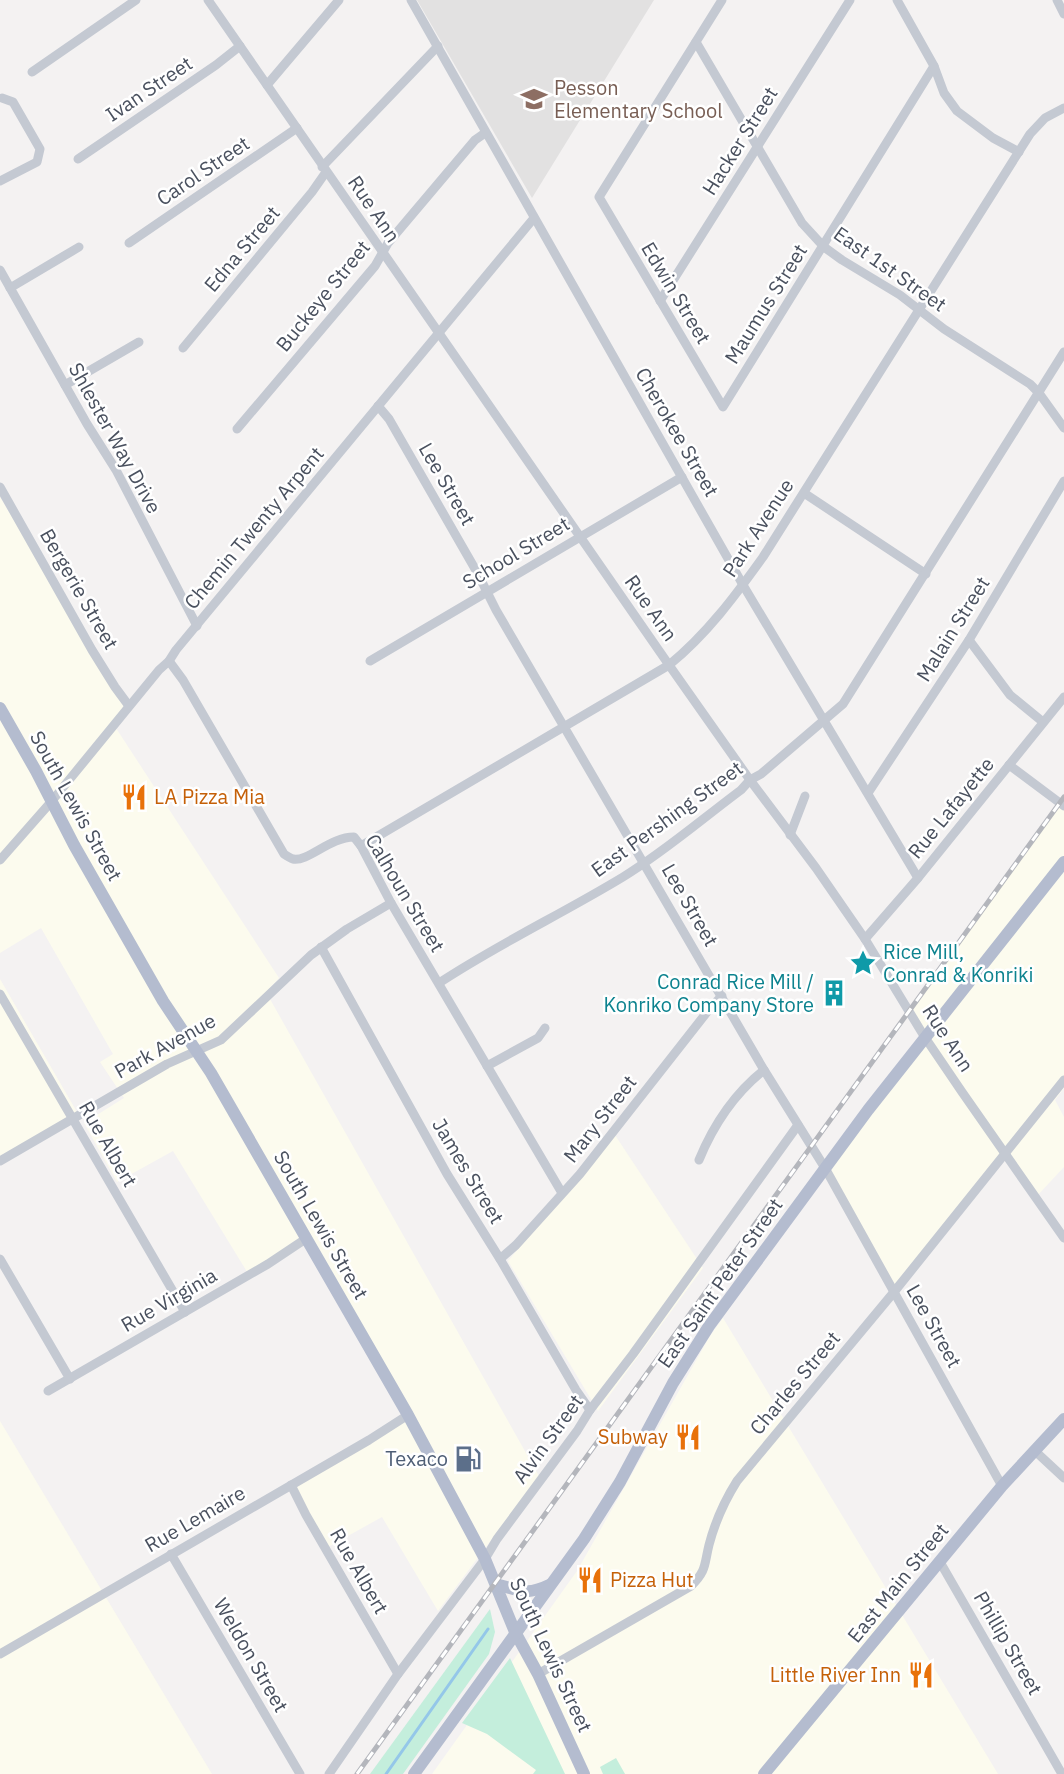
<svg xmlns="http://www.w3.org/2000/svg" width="1064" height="1774" viewBox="0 0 1064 1774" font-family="'IBM Plex Sans',sans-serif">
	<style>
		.commercial { fill: #fcfbee }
		.education { fill: #e2e1e1 }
		.green { fill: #c4eedc }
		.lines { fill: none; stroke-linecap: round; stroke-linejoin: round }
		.stream { stroke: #94c7e9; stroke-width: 3 }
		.minor { stroke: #c4c9d2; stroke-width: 9 }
		.major { stroke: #b4bccf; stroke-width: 12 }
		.rail-casing { stroke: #b4b6bc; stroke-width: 5 }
		.rail { stroke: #fff; stroke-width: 3; stroke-dasharray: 9; stroke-linecap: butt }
		.labels { text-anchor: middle; stroke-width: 5; stroke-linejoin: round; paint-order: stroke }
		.education-label { font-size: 20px; fill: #785e54; stroke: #fff; text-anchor: start }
		.street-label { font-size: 20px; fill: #4a515f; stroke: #fff }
		.food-label { font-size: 20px; fill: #c56008; stroke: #fff; text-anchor: start }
		.culture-label { font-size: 20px; fill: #0d838f; stroke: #fff; text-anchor: start }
		.service-label { font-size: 20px; fill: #4e5e75; stroke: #fff; text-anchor: end }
	</style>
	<rect width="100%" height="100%" fill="#f4f2f2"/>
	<g class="commercial">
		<path d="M 0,497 L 124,706 L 112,722 L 279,978 L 266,992 L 539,1476 L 438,1611 L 382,1517 L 328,1547 L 291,1485 L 408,1415 L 307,1239 L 249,1275 L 173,1151 L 117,1182 L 84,1123 L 124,1098 L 100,1062 L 113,1054 L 41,928 L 0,953 Z"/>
		<path d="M 1064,798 L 1064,1088 L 1055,1100 L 1064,1117 L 1064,1167 L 1036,1197 L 1005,1154 L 894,1292 L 825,1168 L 924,1036 L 908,1010 Z"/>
		<path d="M 0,979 L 77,1112 L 0,1160 Z"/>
		<path d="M 613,1132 L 703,1268 L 598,1411 L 508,1261 Z"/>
		<path d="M 723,1318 L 998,1774 L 432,1774 L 577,1571 L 710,1336 Z"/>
		<path d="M 0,1421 L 212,1774 L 0,1774 Z"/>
	</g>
	<path class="education" d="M 417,0 L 654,0 L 532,198 Z"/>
	<g class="green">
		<path d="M 490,1609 L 495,1632 L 489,1654 L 403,1774 L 370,1774 Z"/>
		<path d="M 510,1658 L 565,1774 L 533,1774 L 536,1770 L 487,1734 L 462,1723 Z"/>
		<path d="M 616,1758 L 625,1774 L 603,1774 L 600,1767 Z"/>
	</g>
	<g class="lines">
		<path class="stream" d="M 386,1774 L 488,1629"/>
		<g class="minor">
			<path d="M 208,0 L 669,665 L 750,780 L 816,868 L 865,939 L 924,1036 L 962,1092 L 1064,1238"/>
			<path d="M 411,0 L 743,585 L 918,878"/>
			<path d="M 722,0 L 599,197 L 723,407 L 934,66"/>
			<path d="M 897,0 L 934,66 L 944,93 L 957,111 L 993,138 L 1019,152"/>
			<path d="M 1057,0 L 1064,14"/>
			<path d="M 696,42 L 802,223 L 824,247 L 842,260 L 900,295 L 944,329 L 1030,384 L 1039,393 L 1064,428"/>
			<path d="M 32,72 L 136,0"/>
			<path d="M 267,85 L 339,0"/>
			<path d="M 78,159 L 216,65 L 240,46"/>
			<path d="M 322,167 L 438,46"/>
			<path d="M 0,181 L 37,162 L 40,149 L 13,102 L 2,98"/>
			<path d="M 129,243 L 297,128"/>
			<path d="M 0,270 L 87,424 L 116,470 L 197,626"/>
			<path d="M 10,288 L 79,247"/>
			<path d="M 660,301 L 850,0"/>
			<path d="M 183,348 L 312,192 L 326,172"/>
			<path d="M 65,385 L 139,342"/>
			<path d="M 378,406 L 389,419 L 478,574 L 496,610 L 764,1070 L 825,1168 L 1002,1486"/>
			<path d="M 237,429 L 375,266 L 388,243 L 475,140 L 485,133"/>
			<path d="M 0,487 L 92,650 L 115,687 L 129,706"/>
			<path d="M 804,493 L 926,574"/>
			<path d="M 969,640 L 1010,695 L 1043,722"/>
			<path d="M 169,661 L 183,680 L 284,854 C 287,856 290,858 293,859 C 308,862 330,837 354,837 L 361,846 L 391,903 L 562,1193"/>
			<path d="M 370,661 L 682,477"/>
			<path d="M 1009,765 L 1064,806"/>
			<path d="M 868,793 L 969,640 L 1064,481"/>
			<path d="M 790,835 L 805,796"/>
			<path d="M 361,846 L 669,665 C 707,634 735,596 763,557 L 1030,134 L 1045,118 L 1064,108"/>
			<path d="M 0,860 L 51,802 L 159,670 L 169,661 L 176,650 L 534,218"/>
			<path d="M 865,939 L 918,878 L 1064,697"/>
			<path d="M 321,947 L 447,1174 L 500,1259 L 576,1390 L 590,1410"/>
			<path d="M 439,983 C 498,944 562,914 623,877 C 664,852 702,819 741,790 L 750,780 L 761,774 L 843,704 L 1064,352"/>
			<path d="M 0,994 L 185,1312"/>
			<path d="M 487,1066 L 538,1038 L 545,1028"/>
			<path d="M 699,1160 C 713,1126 735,1093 764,1070"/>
			<path d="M 0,1161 L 167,1064 L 221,1040 L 311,955 L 347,929 L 391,903"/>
			<path d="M 0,1259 L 70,1379"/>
			<path d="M 500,1259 L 516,1245 L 580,1174 L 711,1007 L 722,996"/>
			<path d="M 48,1391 L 268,1264 L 307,1238"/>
			<path d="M 1035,1451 L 1064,1478"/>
			<path d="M 291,1485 L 306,1515 L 398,1674"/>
			<path d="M 171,1554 L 300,1774"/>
			<path d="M 940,1562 L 1062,1774"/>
			<path d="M 0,1654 L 369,1440 L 408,1415"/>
			<path d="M 538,1674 L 691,1586 C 707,1570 704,1565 709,1545 C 715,1522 725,1500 737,1481 L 894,1292 L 1064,1080"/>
			<path d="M 329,1774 L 398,1674 L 485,1559 L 497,1539 L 577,1431 L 590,1410 L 633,1354 L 798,1125"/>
		</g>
		<g class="major">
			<path d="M 0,708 L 36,771 L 74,845 L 163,1001 L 211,1073 L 408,1415 L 485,1559 L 515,1632 L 538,1674 L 584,1774"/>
			<path d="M 496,1584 C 518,1590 527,1596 549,1585"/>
			<path d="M 414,1774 L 584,1539 L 620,1482 L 673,1383 L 709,1326 L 868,1110 L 1064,862"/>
			<path d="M 764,1774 L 1002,1486 L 1064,1419"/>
		</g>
		<g class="rail-casing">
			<path id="rail" d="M 357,1774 L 1064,797"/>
		</g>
		<use href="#rail" class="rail"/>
	</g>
	<defs>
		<g id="school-bare" transform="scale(2.07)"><path d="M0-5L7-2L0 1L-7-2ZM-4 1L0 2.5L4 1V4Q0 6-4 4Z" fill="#8d6e63" stroke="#fff" stroke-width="2.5" paint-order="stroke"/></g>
		<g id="restaurant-bare" transform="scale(2.07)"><path d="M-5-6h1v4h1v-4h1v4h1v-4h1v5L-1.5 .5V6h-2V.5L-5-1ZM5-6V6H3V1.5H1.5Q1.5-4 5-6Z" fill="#e8710a" stroke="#fff" stroke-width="2.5" paint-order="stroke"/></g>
		<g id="sight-bare" transform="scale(2.07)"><path d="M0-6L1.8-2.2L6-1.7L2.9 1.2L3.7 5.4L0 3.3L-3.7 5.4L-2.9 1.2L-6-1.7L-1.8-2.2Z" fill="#0f9aa8" stroke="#fff" stroke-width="2.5" paint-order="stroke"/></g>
		<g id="building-bare" transform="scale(2.07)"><path d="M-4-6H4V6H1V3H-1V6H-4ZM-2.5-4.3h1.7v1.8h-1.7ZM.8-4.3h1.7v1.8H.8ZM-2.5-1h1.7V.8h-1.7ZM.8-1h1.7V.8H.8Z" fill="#0f9aa8" stroke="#fff" stroke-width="2.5" paint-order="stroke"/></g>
		<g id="fuel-bare" transform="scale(2.07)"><path d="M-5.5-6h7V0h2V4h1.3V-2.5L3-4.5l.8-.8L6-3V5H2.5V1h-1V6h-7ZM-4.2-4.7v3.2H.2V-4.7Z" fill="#5c6f8a" stroke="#fff" stroke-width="2.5" paint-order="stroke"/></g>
	</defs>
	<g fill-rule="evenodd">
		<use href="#school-bare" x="534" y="99"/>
		<use href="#restaurant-bare" x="134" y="797"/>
		<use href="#sight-bare" x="863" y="963"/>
		<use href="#building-bare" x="834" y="993"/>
		<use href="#restaurant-bare" x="688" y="1437"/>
		<use href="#fuel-bare" x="468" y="1459"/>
		<use href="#restaurant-bare" x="590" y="1580"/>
		<use href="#restaurant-bare" x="921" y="1675"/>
	</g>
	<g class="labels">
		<g class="education-label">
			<text x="554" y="95">Pesson<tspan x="554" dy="23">Elementary School</tspan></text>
		</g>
		<g class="street-label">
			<text transform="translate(149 89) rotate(-34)" y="7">Ivan Street</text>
			<text transform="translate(740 141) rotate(-58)" y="7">Hacker Street</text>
			<text transform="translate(203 171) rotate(-34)" y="7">Carol Street</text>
			<text transform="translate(374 209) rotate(56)" y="7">Rue Ann</text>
			<text transform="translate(242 249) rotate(-50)" y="7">Edna Street</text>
			<text transform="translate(890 269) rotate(35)" y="7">East 1st Street</text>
			<text transform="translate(676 293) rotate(59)" y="7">Edwin Street</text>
			<text transform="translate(323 296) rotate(-51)" y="7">Buckeye Street</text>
			<text transform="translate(766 304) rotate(-58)" y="7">Maumus Street</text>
			<text transform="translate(677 432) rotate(60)" y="7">Cherokee Street</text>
			<text transform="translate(115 438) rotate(61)" y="7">Shlester Way Drive</text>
			<text transform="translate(447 484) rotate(60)" y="7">Lee Street</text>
			<text transform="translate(254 528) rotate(-50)" y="7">Chemin Twenty Arpent</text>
			<text transform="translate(758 528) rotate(-57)" y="7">Park Avenue</text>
			<text transform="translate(516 553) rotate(-31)" y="7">School Street</text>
			<text transform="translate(79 589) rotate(60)" y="7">Bergerie Street</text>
			<text transform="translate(651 608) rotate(55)" y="7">Rue Ann</text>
			<text transform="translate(953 629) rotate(-58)" y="7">Malain Street</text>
			<text transform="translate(76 806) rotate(61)" y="7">South Lewis Street</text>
			<text transform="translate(951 808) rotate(-51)" y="7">Rue Lafayette</text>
			<text transform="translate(667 819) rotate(-36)" y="7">East Pershing Street</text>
			<text transform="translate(405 893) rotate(59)" y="7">Calhoun Street</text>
			<text transform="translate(690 905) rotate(60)" y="7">Lee Street</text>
			<text transform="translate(948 1038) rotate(57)" y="7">Rue Ann</text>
			<text transform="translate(165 1046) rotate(-29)" y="7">Park Avenue</text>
			<text transform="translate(600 1119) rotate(-52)" y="7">Mary Street</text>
			<text transform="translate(108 1144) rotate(60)" y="7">Rue Albert</text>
			<text transform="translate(468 1171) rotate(59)" y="7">James Street</text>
			<text transform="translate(321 1225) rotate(60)" y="7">South Lewis Street</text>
			<text transform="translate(720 1283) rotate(-55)" y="7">East Saint Peter Street</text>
			<text transform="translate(169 1300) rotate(-30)" y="7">Rue Virginia</text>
			<text transform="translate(934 1326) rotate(61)" y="7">Lee Street</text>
			<text transform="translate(795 1383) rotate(-50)" y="7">Charles Street</text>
			<text transform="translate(548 1439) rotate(-54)" y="7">Alvin Street</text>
			<text transform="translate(195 1519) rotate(-30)" y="7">Rue Lemaire</text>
			<text transform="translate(359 1571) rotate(60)" y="7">Rue Albert</text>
			<text transform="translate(898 1583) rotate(-51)" y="7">East Main Street</text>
			<text transform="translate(1008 1643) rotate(60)" y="7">Phillip Street</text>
			<text transform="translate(251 1655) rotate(60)" y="7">Weldon Street</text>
			<text transform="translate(551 1655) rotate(65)" y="7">South Lewis Street</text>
		</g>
		<g class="food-label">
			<text x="154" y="804">LA Pizza Mia</text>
			<text x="668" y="1444" text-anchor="end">Subway</text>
			<text x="610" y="1587">Pizza Hut</text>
			<text x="901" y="1682" text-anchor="end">Little River Inn</text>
		</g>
		<g class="culture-label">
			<text x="883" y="959">Rice Mill,<tspan x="883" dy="23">Conrad &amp; Konriki</tspan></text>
			<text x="814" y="989" text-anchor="end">Conrad Rice Mill /<tspan x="814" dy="23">Konriko Company Store</tspan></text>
		</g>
		<g class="service-label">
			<text x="448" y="1466">Texaco</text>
		</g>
	</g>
</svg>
